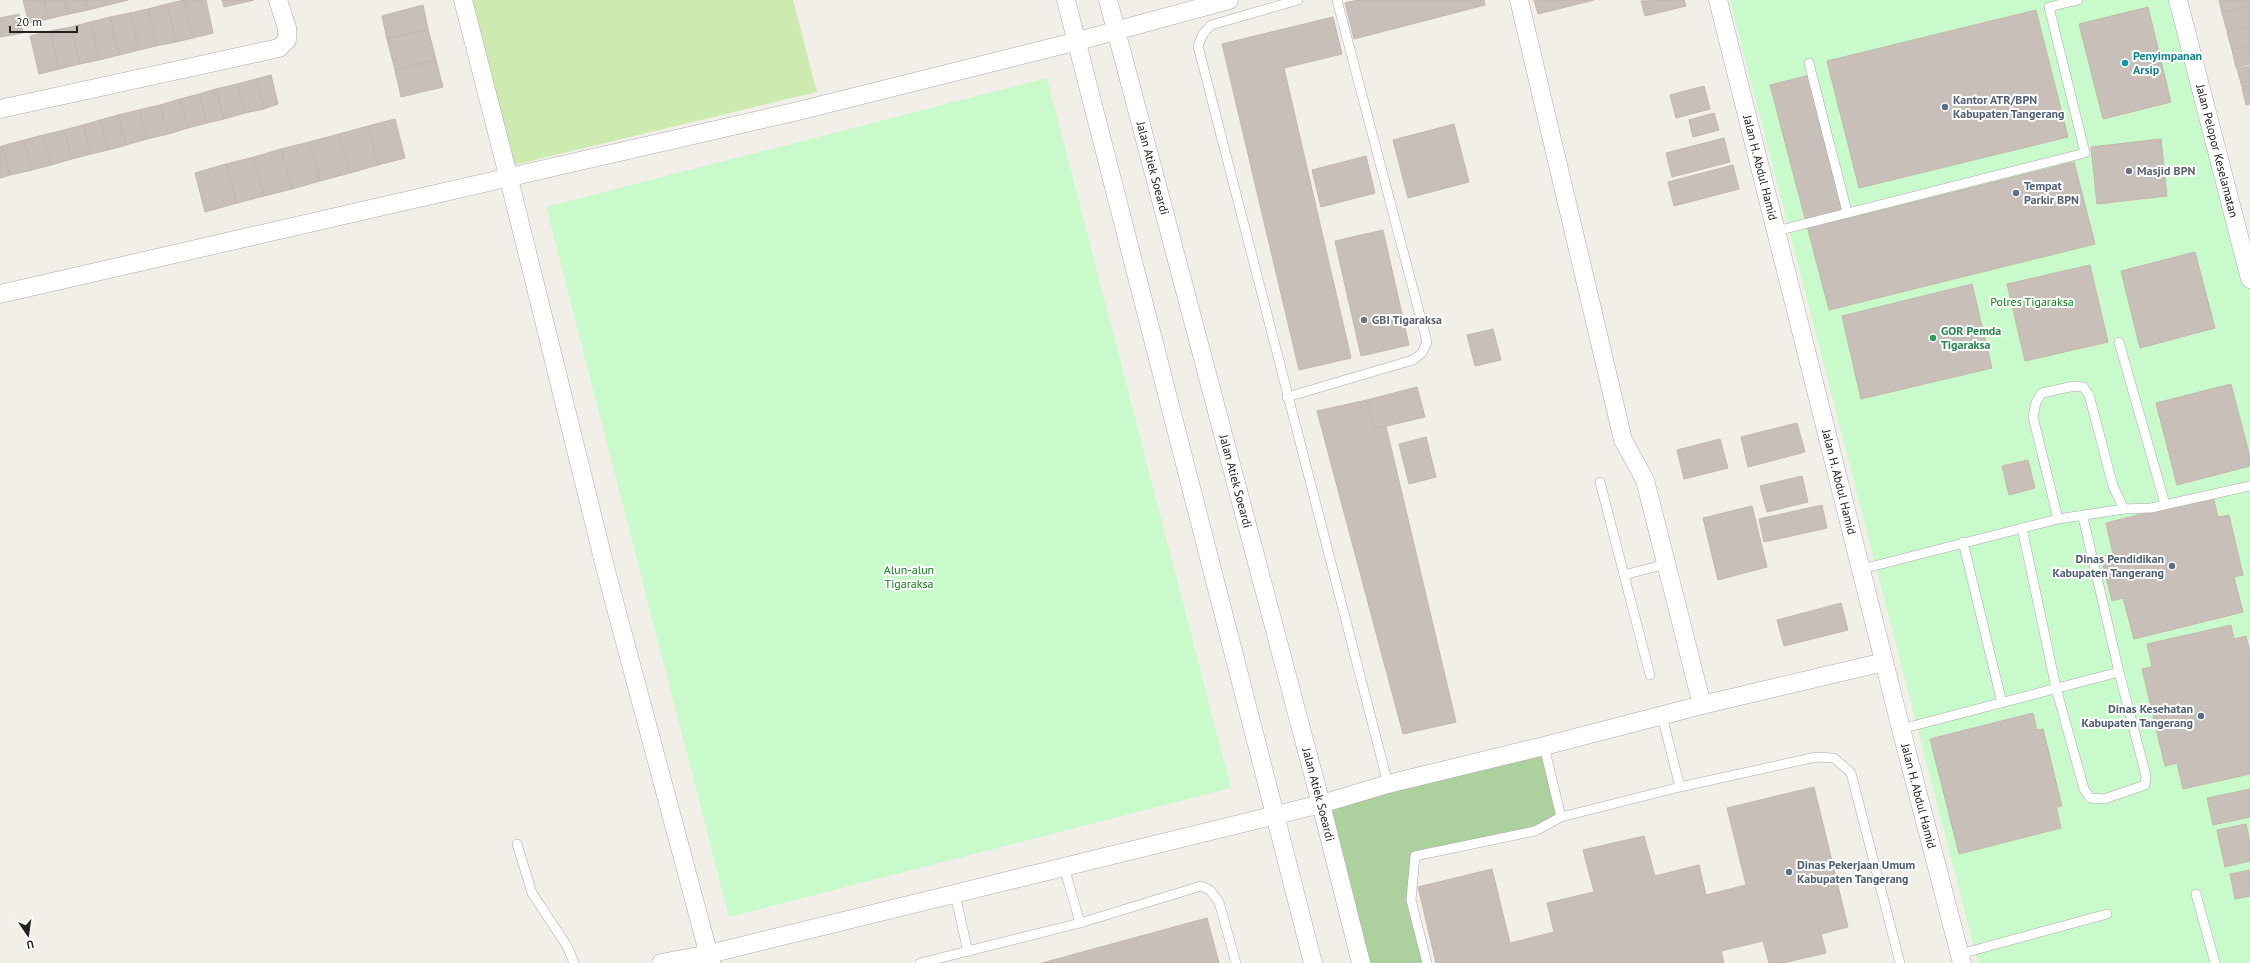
<svg xmlns="http://www.w3.org/2000/svg" width="2250" height="963" viewBox="0 0 2250 963" font-family="'PT Sans',sans-serif">
	<style>
		.grass { fill: #cdebb0 }
		.forest { fill: #add19e }
		.park { fill: #c8facc }
		.building { fill: #c7bfb8; stroke: #c4b6ab }
		.lines { fill: none; stroke-linecap: round; stroke-linejoin: round }
		.service-casing { stroke: #a9a9a9; stroke-width: 10 }
		.minor-casing { stroke: #a9a9a9; stroke-width: 19 }
		.service { stroke: #fff; stroke-width: 9 }
		.minor { stroke: #fff; stroke-width: 18 }
		.culture-dot { fill: #0f9aa8; stroke: #fff; stroke-width: 1.5 }
		.service-dot { fill: #5c6f8a; stroke: #fff; stroke-width: 1.5 }
		.worship-dot { fill: #6b7280; stroke: #fff; stroke-width: 1.5 }
		.leisure-dot { fill: #2e9e5b; stroke: #fff; stroke-width: 1.5 }
		.labels { text-anchor: middle; stroke-width: 4; stroke-linejoin: round; paint-order: stroke }
		.culture-label { font-size: 12px; font-weight: bold; fill: #0d838f; stroke: #fff; text-anchor: start }
		.service-label { font-size: 12px; font-weight: bold; fill: #4e5e75; stroke: #fff; text-anchor: start }
		.street-label { font-size: 12px; fill: #222; stroke: #fff }
		.worship-label { font-size: 12px; font-weight: bold; fill: #5b616d; stroke: #fff; text-anchor: start }
		.park-label { font-size: 12px; fill: #0c8416; stroke: #fff }
		.leisure-label { font-size: 12px; font-weight: bold; fill: #27864d; stroke: #fff; text-anchor: start }
	</style>
	<rect width="100%" height="100%" fill="#f2efe9"/>
	<path class="grass" d="M 470,0 L 793,0 L 817,92 L 514,165 Z"/>
	<path class="forest" d="M 1544,746 L 1561,817 L 1535,831 L 1415,856 L 1411,900 L 1427,963 L 1361,963 L 1321,804 Z"/>
	<g class="park">
		<path d="M 1730,0 L 2174,0 L 2250,272 L 2250,963 L 1978,963 Z"/>
		<path d="M 1047,78 L 1231,788 L 729,917 L 546,207 Z"/>
	</g>
	<g class="building">
		<path d="M 23,0 L 44,0 L 48,19 L 29,23 Z"/>
		<path d="M 44,0 L 65,0 L 69,14 L 48,19 Z"/>
		<path d="M 65,0 L 86,0 L 88,10 L 69,14 Z"/>
		<path d="M 86,0 L 107,0 L 108,5 L 88,10 Z"/>
		<path d="M 107,0 L 128,0 L 108,5 Z"/>
		<path d="M 184,0 L 193,38 L 176,42 L 167,4 Z"/>
		<path d="M 184,0 L 206,0 L 213,33 L 193,38 Z"/>
		<path d="M 222,0 L 254,0 L 224,7 Z"/>
		<path d="M 1358,0 L 1484,0 L 1485,5 L 1354,39 L 1345,3 Z"/>
		<path d="M 1534,0 L 1594,0 L 1538,14 Z"/>
		<path d="M 1684,0 L 1686,6 L 1645,16 L 1641,1 Z"/>
		<path d="M 2219,0 L 2250,0 L 2250,5 L 2222,13 Z"/>
		<path d="M 167,4 L 176,42 L 156,46 L 148,9 Z"/>
		<path d="M 423,5 L 428,29 L 387,39 L 382,16 Z"/>
		<path d="M 2250,6 L 2250,25 L 2227,31 L 2222,13 Z"/>
		<path d="M 2148,7 L 2171,102 L 2103,119 L 2079,24 Z"/>
		<path d="M 148,9 L 156,46 L 139,50 L 130,13 Z"/>
		<path d="M 2036,10 L 2068,137 L 1859,188 L 1827,61 Z"/>
		<path d="M 130,13 L 139,50 L 119,55 L 110,17 Z"/>
		<path d="M 19,14 L 23,33 L 0,37 L 0,18 Z"/>
		<path d="M 110,17 L 119,55 L 99,60 L 90,22 Z"/>
		<path d="M 1333,17 L 1342,54 L 1284,68 L 1351,358 L 1299,370 L 1222,44 Z"/>
		<path d="M 90,22 L 99,60 L 80,64 L 71,27 Z"/>
		<path d="M 2250,26 L 2250,45 L 2232,50 L 2227,32 Z"/>
		<path d="M 71,27 L 80,64 L 59,69 L 50,31 Z"/>
		<path d="M 428,29 L 436,60 L 395,70 L 387,39 Z"/>
		<path d="M 50,31 L 59,69 L 39,74 L 30,36 Z"/>
		<path d="M 2250,45 L 2250,64 L 2236,68 L 2232,50 Z"/>
		<path d="M 436,60 L 443,87 L 401,97 L 395,70 Z"/>
		<path d="M 2250,66 L 2250,85 L 2242,87 L 2237,69 Z"/>
		<path d="M 271,75 L 278,104 L 264,109 L 256,79 Z"/>
		<path d="M 1810,75 L 1847,219 L 2074,162 L 2095,244 L 1829,310 L 1770,85 Z"/>
		<path d="M 256,79 L 264,109 L 245,113 L 237,84 Z"/>
		<path d="M 237,84 L 245,113 L 224,119 L 216,89 Z"/>
		<path d="M 2250,85 L 2250,104 L 2246,105 L 2242,88 Z"/>
		<path d="M 1704,86 L 1710,109 L 1676,118 L 1670,95 Z"/>
		<path d="M 216,89 L 224,119 L 207,123 L 199,94 Z"/>
		<path d="M 199,94 L 207,123 L 188,128 L 180,99 Z"/>
		<path d="M 180,99 L 188,128 L 168,134 L 160,105 Z"/>
		<path d="M 160,105 L 168,134 L 147,139 L 139,110 Z"/>
		<path d="M 139,110 L 147,139 L 126,145 L 118,115 Z"/>
		<path d="M 1714,113 L 1719,130 L 1693,137 L 1689,120 Z"/>
		<path d="M 118,115 L 126,145 L 108,150 L 100,120 Z"/>
		<path d="M 395,119 L 405,158 L 378,165 L 368,126 Z"/>
		<path d="M 100,120 L 108,150 L 91,154 L 83,125 Z"/>
		<path d="M 1454,124 L 1469,182 L 1408,198 L 1393,140 Z"/>
		<path d="M 83,125 L 91,154 L 72,159 L 64,130 Z"/>
		<path d="M 368,126 L 378,165 L 350,173 L 339,134 Z"/>
		<path d="M 64,130 L 72,159 L 51,165 L 43,135 Z"/>
		<path d="M 339,134 L 350,173 L 320,181 L 309,142 Z"/>
		<path d="M 43,135 L 51,165 L 32,170 L 24,140 Z"/>
		<path d="M 1724,138 L 1730,162 L 1672,177 L 1666,153 Z"/>
		<path d="M 2161,139 L 2167,196 L 2097,204 L 2091,147 Z"/>
		<path d="M 24,140 L 32,170 L 10,175 L 2,146 Z"/>
		<path d="M 309,142 L 320,181 L 292,189 L 281,149 Z"/>
		<path d="M 2,146 L 10,175 L 0,178 L 0,147 Z"/>
		<path d="M 281,149 L 292,189 L 264,196 L 254,157 Z"/>
		<path d="M 1366,156 L 1375,193 L 1321,207 L 1312,170 Z"/>
		<path d="M 254,157 L 264,196 L 237,203 L 226,164 Z"/>
		<path d="M 226,164 L 237,203 L 205,212 L 195,173 Z"/>
		<path d="M 1733,165 L 1739,189 L 1674,206 L 1668,182 Z"/>
		<path d="M 1383,230 L 1409,345 L 1361,356 L 1335,241 Z"/>
		<path d="M 2195,252 L 2215,328 L 2140,348 L 2121,271 Z"/>
		<path d="M 2090,265 L 2108,342 L 2025,361 L 2007,284 Z"/>
		<path d="M 1972,284 L 1992,368 L 1861,399 L 1842,316 Z"/>
		<path d="M 1493,329 L 1501,360 L 1475,366 L 1467,335 Z"/>
		<path d="M 2231,384 L 2250,457 L 2250,466 L 2177,485 L 2156,403 Z"/>
		<path d="M 1417,387 L 1425,417 L 1374,429 L 1367,400 Z"/>
		<path d="M 1367,400 L 1374,429 L 1386,426 L 1456,722 L 1403,734 L 1317,411 Z"/>
		<path d="M 1797,423 L 1805,452 L 1748,467 L 1741,437 Z"/>
		<path d="M 1426,437 L 1436,477 L 1409,484 L 1399,444 Z"/>
		<path d="M 1720,439 L 1728,468 L 1684,479 L 1677,450 Z"/>
		<path d="M 2028,460 L 2035,488 L 2009,495 L 2002,466 Z"/>
		<path d="M 1802,476 L 1808,502 L 1767,512 L 1760,486 Z"/>
		<path d="M 2213,496 L 2218,517 L 2229,515 L 2243,575 L 2234,577 L 2243,612 L 2134,639 L 2123,598 L 2112,601 L 2101,557 L 2113,554 L 2106,523 Z"/>
		<path d="M 1822,505 L 1827,528 L 1764,542 L 1759,519 Z"/>
		<path d="M 1752,506 L 1767,567 L 1718,580 L 1703,518 Z"/>
		<path d="M 1841,603 L 1848,630 L 1784,646 L 1777,620 Z"/>
		<path d="M 2231,625 L 2234,639 L 2246,636 L 2250,652 L 2250,774 L 2183,789 L 2177,763 L 2165,766 L 2142,669 L 2152,667 L 2147,644 Z"/>
		<path d="M 2033,713 L 2037,730 L 2043,729 L 2062,806 L 2056,807 L 2061,828 L 1959,854 L 1930,739 Z"/>
		<path d="M 1814,787 L 1848,927 L 1821,934 L 1826,953 L 1783,963 L 1769,963 L 1763,941 L 1721,951 L 1724,963 L 1436,963 L 1418,887 L 1492,869 L 1510,943 L 1554,932 L 1547,903 L 1594,892 L 1583,850 L 1644,836 L 1655,876 L 1699,865 L 1706,895 L 1746,885 L 1727,808 Z"/>
		<path d="M 2250,789 L 2250,817 L 2213,825 L 2207,798 Z"/>
		<path d="M 2246,824 L 2250,843 L 2250,861 L 2225,867 L 2217,830 Z"/>
		<path d="M 2250,870 L 2250,896 L 2235,899 L 2230,874 Z"/>
		<path d="M 1207,918 L 1219,963 L 1042,963 Z"/>
	</g>
	<g class="lines">
		<g class="service-casing">
			<g id="service">
				<path d="M 1298,0 L 1211,25 L 1203,34 L 1198,46 L 1388,784"/>
				<path d="M 1809,63 L 1847,212"/>
				<path d="M 1777,231 L 2085,153 L 2049,7 L 2078,0"/>
				<path d="M 2119,342 L 2165,504"/>
				<path d="M 1287,397 L 1413,360 L 1422,353 L 1427,342 L 1337,0"/>
				<path d="M 1600,482 L 1650,675"/>
				<path d="M 2124,509 L 2151,508 L 2250,486"/>
				<path d="M 2022,528 L 2056,688 L 2084,789 L 2090,798 L 2104,799 L 2145,785 L 2146,776 L 2119,672"/>
				<path d="M 1963,542 L 2002,703"/>
				<path d="M 1862,569 L 2058,519 L 2124,509 L 2113,486 L 2089,395 L 2083,387 L 2074,386 L 2042,393 L 2036,402 L 2033,417 L 2058,519"/>
				<path d="M 1624,575 L 1666,564"/>
				<path d="M 1662,716 L 1680,787"/>
				<path d="M 1901,729 L 2119,672 L 2083,517"/>
				<path d="M 1544,746 L 1561,817 L 1680,787 L 1816,757 L 1834,758 L 1851,773 L 1900,963"/>
				<path d="M 517,844 L 532,893 L 567,946 L 574,963"/>
				<path d="M 1064,867 L 1080,923"/>
				<path d="M 955,894 L 968,952"/>
				<path d="M 2196,894 L 2215,963"/>
				<path d="M 1960,954 L 2107,914"/>
				<path d="M 920,963 L 1080,923 L 1201,886 L 1210,890 L 1219,902 L 1236,963"/>
				<path d="M 1427,963 L 1411,900 L 1415,856 L 1535,831 L 1561,817"/>
			</g>
		</g>
		<g class="minor-casing">
			<g id="minor">
				<path d="M 463,0 L 509,179 L 606,571 L 711,963"/>
				<path d="M 1066,0 L 1313,963"/>
				<path id="s1" d="M 1108,0 L 1321,804 L 1361,963"/>
				<path d="M 1519,0 L 1623,440 L 1645,480 L 1702,705"/>
				<path id="s2" d="M 1718,0 L 1901,729 L 1962,963"/>
				<path id="s3" d="M 2178,0 L 2250,279"/>
				<path d="M 0,109 L 279,48 L 287,40 L 287,28 L 278,0"/>
				<path d="M 0,294 L 794,112 L 1078,41 L 1229,0"/>
				<path d="M 661,963 L 709,954 L 1321,804 L 1388,784 L 1544,746 L 1702,705 L 1884,662"/>
			</g>
		</g>
		<use href="#service" class="service"/>
		<use href="#minor" class="minor"/>
	</g>
	<circle class="culture-dot" cx="2125" cy="63" r="4"/>
	<g class="service-dot">
		<circle cx="1945" cy="107" r="4"/>
		<circle cx="2016" cy="193" r="4"/>
		<circle cx="2172" cy="566" r="4"/>
		<circle cx="2201" cy="716" r="4"/>
		<circle cx="1789" cy="872" r="4"/>
	</g>
	<g class="worship-dot">
		<circle cx="2129" cy="171" r="4"/>
		<circle cx="1364" cy="320" r="4"/>
	</g>
	<circle class="leisure-dot" cx="1933" cy="338" r="4"/>
	<g class="labels">
		<g class="culture-label">
			<text x="2133" y="60">Penyimpanan<tspan x="2133" dy="14">Arsip</tspan></text>
		</g>
		<g class="service-label">
			<text x="1953" y="104">Kantor ATR/BPN<tspan x="1953" dy="14">Kabupaten Tangerang</tspan></text>
			<text x="2024" y="190">Tempat<tspan x="2024" dy="14">Parkir BPN</tspan></text>
			<text x="2164" y="563" text-anchor="end">Dinas Pendidikan<tspan x="2164" dy="14">Kabupaten Tangerang</tspan></text>
			<text x="2193" y="713" text-anchor="end">Dinas Kesehatan<tspan x="2193" dy="14">Kabupaten Tangerang</tspan></text>
			<text x="1797" y="869">Dinas Pekerjaan Umum<tspan x="1797" dy="14">Kabupaten Tangerang</tspan></text>
		</g>
		<g class="street-label">
			<text dy="4" stroke="none"><textPath href="#s3" startOffset="156">Jalan Pelopor Keselamatan</textPath></text>
			<text dy="4" stroke="none"><textPath href="#s2" startOffset="173">Jalan H. Abdul Hamid</textPath></text>
			<text dy="4" stroke="none"><textPath href="#s1" startOffset="174">Jalan Atiek Soeardi</textPath></text>
			<text dy="4" stroke="none"><textPath href="#s1" startOffset="498">Jalan Atiek Soeardi</textPath></text>
			<text dy="4" stroke="none"><textPath href="#s2" startOffset="497">Jalan H. Abdul Hamid</textPath></text>
			<text dy="4" stroke="none"><textPath href="#s1" startOffset="822">Jalan Atiek Soeardi</textPath></text>
			<text dy="4" stroke="none"><textPath href="#s2" startOffset="821">Jalan H. Abdul Hamid</textPath></text>
		</g>
		<g class="worship-label">
			<text x="2137" y="175">Masjid BPN</text>
			<text x="1372" y="324">GBI Tigaraksa</text>
		</g>
		<g class="park-label">
			<text x="2032" y="306">Polres Tigaraksa</text>
			<text x="909" y="574">Alun-alun<tspan x="909" dy="14">Tigaraksa</tspan></text>
		</g>
		<g class="leisure-label">
			<text x="1941" y="335">GOR Pemda<tspan x="1941" dy="14">Tigaraksa</tspan></text>
		</g>
	</g>
	<g transform="translate(28 935) rotate(167)" stroke="#ffffff" stroke-width="3" paint-order="stroke">
	<path d="M0-3L7 15L0 10L-7 15Z" fill="#222222"/>
	<text y="-6" font-size="11" font-weight="bold" text-anchor="middle" fill="#222222">U</text>
	</g>
	<path d="M10 26v6h67v-6" fill="none" stroke="#222222" stroke-width="2"/>
	<text x="16" y="26" font-size="12" fill="#222222" stroke="#ffffff" stroke-width="3" paint-order="stroke">20 m</text>
</svg>
